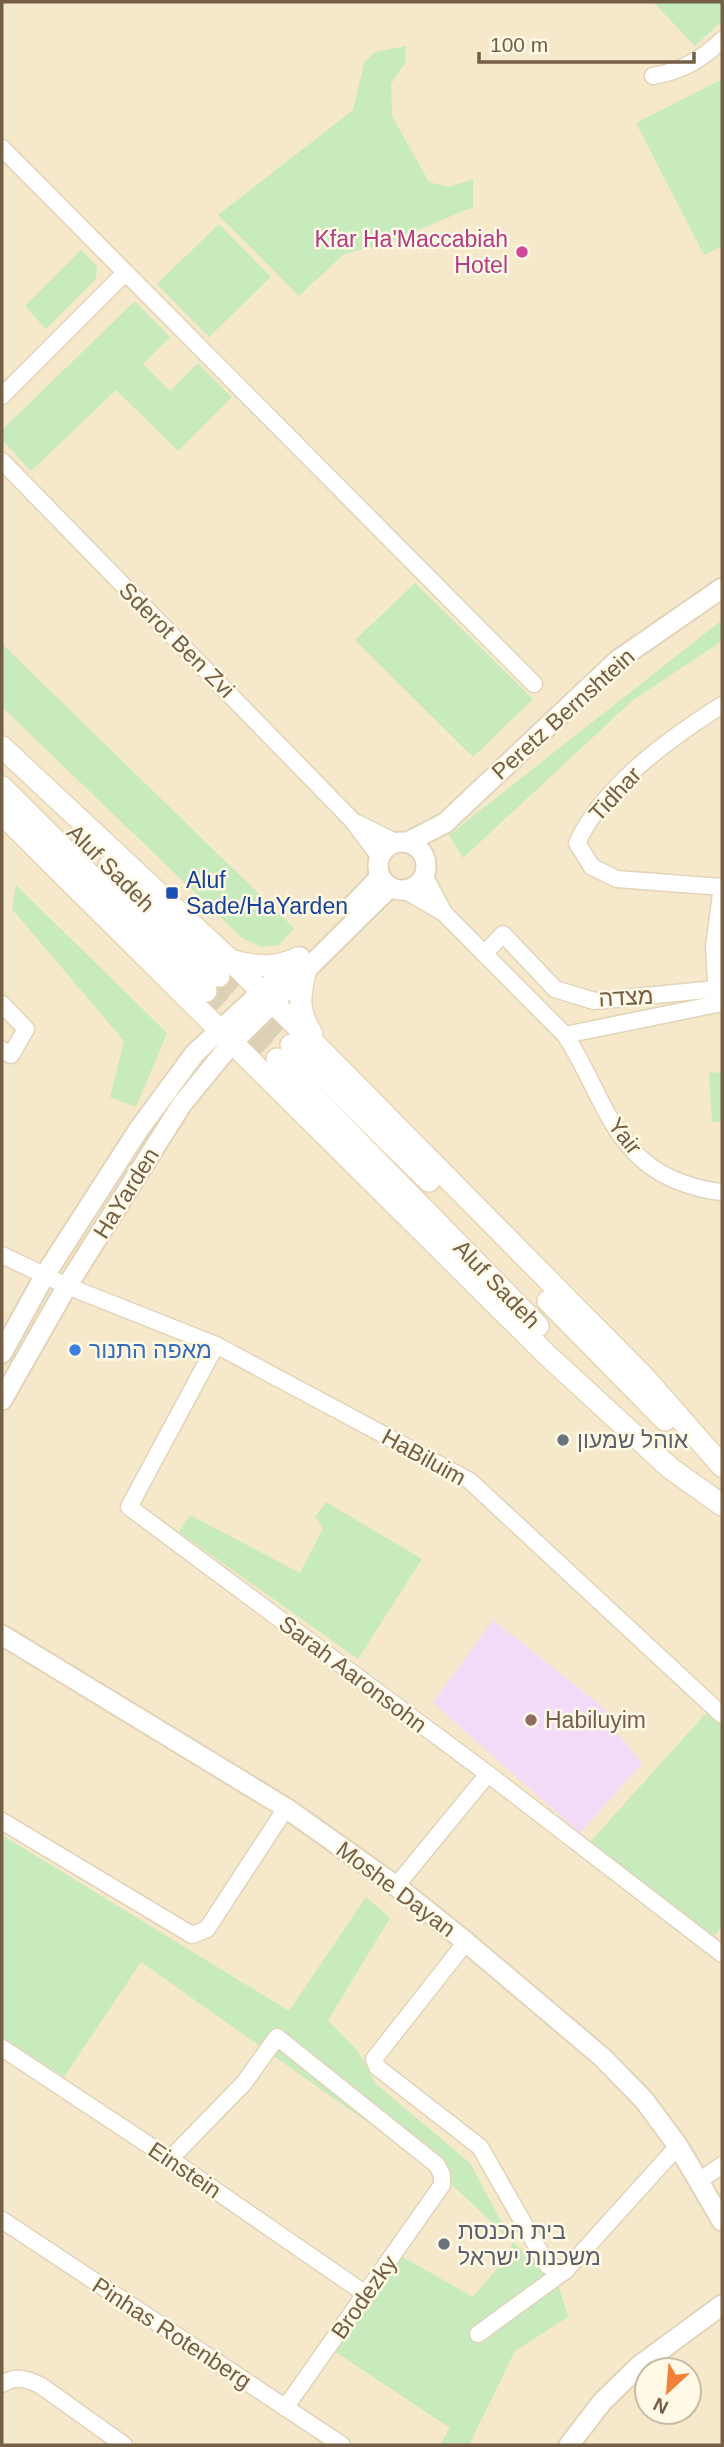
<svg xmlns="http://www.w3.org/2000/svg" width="724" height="2447" viewBox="0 0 724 2447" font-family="Arial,Heebo,sans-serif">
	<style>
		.residential { fill: #f6e9cb; fill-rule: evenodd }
		.education { fill: #f3daf9 }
		.green { fill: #c7ebbc }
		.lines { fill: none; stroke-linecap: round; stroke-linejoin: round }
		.secondary-tunnel { stroke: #dcd0b7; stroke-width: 21; stroke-dasharray: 21 10; stroke-linecap: butt }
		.minor-casing { stroke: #e2d3b9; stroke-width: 19 }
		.tertiary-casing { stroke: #e2d3b9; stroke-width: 23 }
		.secondary-casing { stroke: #e7d5b7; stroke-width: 24 }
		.minor { stroke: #fff; stroke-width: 16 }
		.tertiary { stroke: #fff; stroke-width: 19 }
		.secondary { stroke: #fff; stroke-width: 21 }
		.hotel-dot { fill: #d1479c; stroke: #fff9e5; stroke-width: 2.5 }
		.transit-dot { fill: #1a4fb4; stroke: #fff9e5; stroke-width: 2.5 }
		.shop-dot { fill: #3f7fe0; stroke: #fff9e5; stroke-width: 2.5 }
		.worship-dot { fill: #6b7280; stroke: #fff9e5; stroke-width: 2.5 }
		.education-dot { fill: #8d6e63; stroke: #fff9e5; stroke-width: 2.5 }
		.labels { text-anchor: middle; stroke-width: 5; stroke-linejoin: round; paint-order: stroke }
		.hotel-label { font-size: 23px; fill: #b23c85; stroke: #fff9e5; text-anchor: end }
		.street-label { font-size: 23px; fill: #745e45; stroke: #fff9e5 }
		.transit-label { font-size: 23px; fill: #164399; stroke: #fff9e5; text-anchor: start }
		.shop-label { font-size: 23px; fill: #366cbe; stroke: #fff9e5; text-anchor: start }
		.worship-label { font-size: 23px; fill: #5b616d; stroke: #fff9e5; text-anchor: start }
		.education-label { font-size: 23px; fill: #785e54; stroke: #fff9e5; text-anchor: start }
	</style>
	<rect width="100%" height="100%" fill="#fef6dd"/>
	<path class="residential" d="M 2,2 L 722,2 L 722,2445 L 2,2445 ZM 647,2370 L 689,2370 L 689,2412 L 647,2412 Z"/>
	<path class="education" d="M 493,1620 L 604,1708 L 617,1733 L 642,1763 L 580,1833 L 433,1703 Z"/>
	<g class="green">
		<path d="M 653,2 L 722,2 L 722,21 L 695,46 Z"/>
		<path d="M 406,46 L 405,63 L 391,84 L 392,116 L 429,182 L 449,187 L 473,179 L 473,207 L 385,244 L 344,254 L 299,296 L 218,215 L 353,110 L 364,63 L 375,52 Z"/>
		<path d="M 722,79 L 722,246 L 704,255 L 636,123 Z"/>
		<path d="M 219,224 L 271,277 L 209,337 L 157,284 Z"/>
		<path d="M 81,250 L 97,266 L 96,279 L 46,329 L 25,306 Z"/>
		<path d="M 135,301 L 170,337 L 143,364 L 170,391 L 198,363 L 232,397 L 178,451 L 116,390 L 31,471 L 2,440 L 2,430 Z"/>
		<path d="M 415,583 L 533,699 L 473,757 L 355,640 Z"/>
		<path d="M 722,620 L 722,641 L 633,700 L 463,858 L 449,835 Z"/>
		<path d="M 2,644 L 294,928 L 279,945 L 262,947 L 242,938 L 2,707 Z"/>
		<path d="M 16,885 L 167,1033 L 136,1107 L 110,1097 L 124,1041 L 12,909 Z"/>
		<path d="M 722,1072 L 722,1122 L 712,1122 L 709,1073 Z"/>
		<path d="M 326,1502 L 422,1559 L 358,1659 L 179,1532 L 190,1515 L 300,1573 L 323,1528 L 315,1517 Z"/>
		<path d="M 709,1710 L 722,1722 L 722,1925 L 713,1938 L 590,1842 Z"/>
		<path d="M 2,1835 L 289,2011 L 366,1897 L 390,1918 L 328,2020 L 357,2050 L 376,2084 L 470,2163 L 512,2242 L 556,2277 L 568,2317 L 515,2351 L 469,2445 L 440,2445 L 450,2428 L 334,2351 L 401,2256 L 473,2297 L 508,2255 L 512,2242 L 442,2175 L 141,1962 L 64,2077 L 2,2037 Z"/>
	</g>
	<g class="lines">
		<g class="secondary-tunnel">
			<path d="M 219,976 L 291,1045"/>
			<path d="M 206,991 L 277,1059"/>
		</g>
		<g class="minor-casing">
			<g id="minor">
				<path d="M 653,76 C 682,71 701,60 722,40"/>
				<path d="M 2,148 L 534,684"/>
				<path d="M 2,396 L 125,273"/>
				<path d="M 2,461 L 352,820 L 379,856"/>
				<path d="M 357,823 L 395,842"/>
				<path d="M 424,875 L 444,913"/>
				<path d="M 722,887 L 617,879 L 592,867 L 577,843 C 603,786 670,738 722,705"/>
				<path d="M 404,890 L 444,913 L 565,1035 C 601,1089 612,1157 680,1182 C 695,1187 706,1191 722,1192"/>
				<path d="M 484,954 L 503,934 L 555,989 L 594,1001 L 716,989"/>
				<path d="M 717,998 L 714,947 L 722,886"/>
				<path d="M 2,1004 L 26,1029 L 11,1055 L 2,1050"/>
				<path d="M 565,1035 L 722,1003"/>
				<path d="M 2,1255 L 67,1286 L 216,1345 L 470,1481 L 722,1715"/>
				<path d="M 216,1345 L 129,1507 L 488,1774 L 722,1954"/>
				<path d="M 2,1821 L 192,1935 L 207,1929 L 286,1808"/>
				<path d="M 396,1886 L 488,1774"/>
				<path d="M 466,1942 L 374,2059 L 377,2067 L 480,2147 L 548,2266 L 566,2270"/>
				<path d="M 2,2048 L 170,2159 L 367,2295"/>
				<path d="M 170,2159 L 244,2083 L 277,2037 L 437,2165 L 442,2175 L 442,2185 L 285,2408"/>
				<path d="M 699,2181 L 722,2165"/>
				<path d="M 2,2220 L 342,2445"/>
				<path d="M 478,2334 L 566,2270 L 678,2146"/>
				<path d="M 2,2384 C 16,2375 26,2379 40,2385 L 124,2445"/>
			</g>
		</g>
		<g class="tertiary-casing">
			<g id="tertiary">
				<circle cx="402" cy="866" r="24"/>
				<path d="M 408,842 L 445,823 L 618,660 L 722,588"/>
				<path d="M 354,904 L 380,877"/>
				<path d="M 2,1353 L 45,1275 L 139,1129 L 195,1053 L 300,957"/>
				<path d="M 2,1400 L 67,1286 L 182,1104 L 232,1043 L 390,887"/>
				<path d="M 2,1635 L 286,1808 L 396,1886 L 466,1942 L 602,2057 L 644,2100 L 678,2146 L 722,2221"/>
				<path d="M 569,2445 L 602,2402 L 639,2366 L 722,2305"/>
			</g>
		</g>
		<g class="secondary-casing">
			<g id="secondary">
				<path d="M 2,747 L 230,960 L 324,1053 L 644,1377 L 722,1466"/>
				<path d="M 2,787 L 206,991"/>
				<path d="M 2,814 L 547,1355 L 670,1468 L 722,1505"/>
				<path d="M 109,866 L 219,976"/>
				<path d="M 230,960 C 254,967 276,969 298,958"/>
				<path d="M 306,969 C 299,997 297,1009 312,1034"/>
				<path d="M 291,1045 L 429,1181"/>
				<path d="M 277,1059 L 538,1326"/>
				<path d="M 548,1301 L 665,1420"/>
			</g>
		</g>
		<use href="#minor" class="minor"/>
		<use href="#tertiary" class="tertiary"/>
		<use href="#secondary" class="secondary"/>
	</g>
	<circle class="hotel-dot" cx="522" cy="252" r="7"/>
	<rect class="transit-dot" x="165" y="886" width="14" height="14" rx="3.5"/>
	<circle class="shop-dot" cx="75" cy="1350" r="7"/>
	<g class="worship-dot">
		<circle cx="563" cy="1440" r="7"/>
		<circle cx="444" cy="2244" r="7"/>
	</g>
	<circle class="education-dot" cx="531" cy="1720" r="7"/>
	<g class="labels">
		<g class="hotel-label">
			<text x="508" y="247">Kfar Ha'Maccabiah<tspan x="508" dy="26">Hotel</tspan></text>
		</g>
		<g class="street-label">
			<text transform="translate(177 640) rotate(45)" y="8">Sderot Ben Zvi</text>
			<text transform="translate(563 714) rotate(-42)" y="8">Peretz Bernshtein</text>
			<text transform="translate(615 794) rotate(-47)" y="8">Tidhar</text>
			<text transform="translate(111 868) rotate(45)" y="8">Aluf Sadeh</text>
			<text transform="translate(626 997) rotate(-3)" y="8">מצדה</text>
			<text transform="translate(625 1136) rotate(52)" y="8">Yair</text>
			<text transform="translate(126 1193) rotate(-58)" y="8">HaYarden</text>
			<text transform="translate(497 1284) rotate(46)" y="8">Aluf Sadeh</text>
			<text transform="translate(424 1457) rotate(29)" y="8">HaBiluim</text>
			<text transform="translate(353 1674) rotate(37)" y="8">Sarah Aaronsohn</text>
			<text transform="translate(396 1889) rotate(37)" y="8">Moshe Dayan</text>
			<text transform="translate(185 2170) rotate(34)" y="8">Einstein</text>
			<text transform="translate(364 2297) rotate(-55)" y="8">Brodezky</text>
			<text transform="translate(172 2333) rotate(33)" y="8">Pinhas Rotenberg</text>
		</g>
		<g class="transit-label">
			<text x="186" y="888">Aluf<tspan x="186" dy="26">Sade/HaYarden</tspan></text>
		</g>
		<g class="shop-label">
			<text x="89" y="1358">מאפה התנור</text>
		</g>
		<g class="worship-label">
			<text x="577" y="1448">אוהל שמעון</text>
			<text x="458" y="2239">בית הכנסת<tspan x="458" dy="26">משכנות ישראל</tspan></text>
		</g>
		<g class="education-label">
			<text x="545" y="1728">Habiluyim</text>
		</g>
	</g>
	<rect width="724" height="2447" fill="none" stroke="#745e45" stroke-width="7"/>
	<g transform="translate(668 2391) rotate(206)"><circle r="33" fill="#fff9e5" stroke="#c7bba5" stroke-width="2"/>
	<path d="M0-5L12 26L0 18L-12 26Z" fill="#f08139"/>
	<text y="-10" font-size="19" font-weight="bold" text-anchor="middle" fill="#745e45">N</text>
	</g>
	<path d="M479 52v10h215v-10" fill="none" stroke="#745e45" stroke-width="3.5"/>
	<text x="490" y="52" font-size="21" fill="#745e45" stroke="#fff9e5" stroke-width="5" paint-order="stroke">100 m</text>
</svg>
